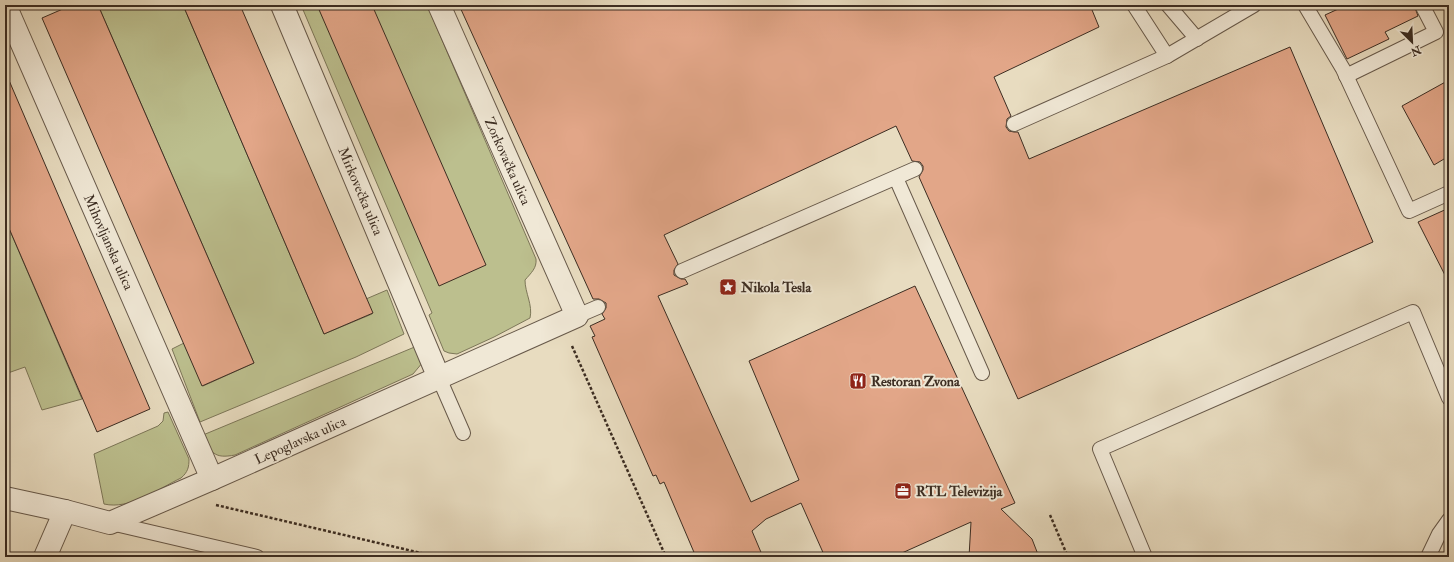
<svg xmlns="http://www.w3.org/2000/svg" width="1454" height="562" viewBox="0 0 1454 562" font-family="'IM FELL Double Pica',serif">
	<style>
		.green { fill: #bcbf8e; stroke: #7c7658 }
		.building { fill: #e2a688; stroke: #3c2d22 }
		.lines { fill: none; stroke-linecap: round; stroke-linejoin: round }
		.service-casing { stroke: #67594a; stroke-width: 16 }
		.minor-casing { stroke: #67594a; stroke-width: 24 }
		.path { stroke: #3c2d22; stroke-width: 2.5; stroke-dasharray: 3 2; stroke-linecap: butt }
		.service { stroke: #f0e8d6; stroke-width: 14 }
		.minor { stroke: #f0e8d6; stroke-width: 22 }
		.labels { text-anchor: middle; stroke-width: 4; stroke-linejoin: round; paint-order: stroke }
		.street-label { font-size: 14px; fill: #3c2d22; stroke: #f0e8d6 }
		.poi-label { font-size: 14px; font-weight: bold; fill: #3c2d22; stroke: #f0e8d6; text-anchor: start }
	</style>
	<rect width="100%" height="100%" fill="#e8dcc0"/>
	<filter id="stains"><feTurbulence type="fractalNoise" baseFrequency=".005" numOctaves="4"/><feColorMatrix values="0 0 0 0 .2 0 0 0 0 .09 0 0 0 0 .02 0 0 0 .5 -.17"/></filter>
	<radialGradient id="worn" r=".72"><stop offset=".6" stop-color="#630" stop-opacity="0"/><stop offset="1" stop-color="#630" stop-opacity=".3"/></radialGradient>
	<g class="green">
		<path d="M 98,5 L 183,5 L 324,334 L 372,314 L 366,299 L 387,290 L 404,334 L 356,357 L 200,422 L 172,349 L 184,343 L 203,386 L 254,363 Z"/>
		<path d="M 301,5 L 427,5 L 536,259 C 537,268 531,273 525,280 C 525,293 533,305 530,318 L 494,337 L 457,354 L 449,353 L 444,351 L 429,315 L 432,313 Z"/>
		<path d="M 5,219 L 82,399 L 42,410 L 25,367 L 5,374 Z"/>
		<path d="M 417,346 L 423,362 L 413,374 L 235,455 C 214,459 211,453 203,435 Z"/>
		<path d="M 168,412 L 189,459 C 189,467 188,472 181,478 C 158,489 130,510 104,504 L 94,454 L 158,426 L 163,421 L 164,413 Z"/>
	</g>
	<g class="building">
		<path d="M 72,5 L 98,5 L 254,363 L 202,386 L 42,18 Z"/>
		<path d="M 183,5 L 240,5 L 373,313 L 324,334 Z"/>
		<path d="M 317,5 L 372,5 L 486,265 L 439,286 Z"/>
		<path d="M 459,5 L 1090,5 L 1099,27 L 994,77 L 1011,116 L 1007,119 L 1006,127 L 1009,131 L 1014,132 L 1018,132 L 1029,159 L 1290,47 L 1373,242 L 1018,399 L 919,177 L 923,170 L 923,166 L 920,162 L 912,161 L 896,126 L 664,235 L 678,264 L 674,270 L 674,275 L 681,279 L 685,279 L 688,284 L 658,296 L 751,502 L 799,480 L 749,361 L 915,286 L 1015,503 L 1001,509 L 1032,539 L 1039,557 L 969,557 L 971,522 L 893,557 L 825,557 L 801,503 L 766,519 L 752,531 L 763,557 L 696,557 L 664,482 L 660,484 L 656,475 L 653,476 L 592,337 L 595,336 L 590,326 L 605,319 L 602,314 L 606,308 L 606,303 L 599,299 L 593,299 Z"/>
		<path d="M 1347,5 L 1414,5 L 1418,16 L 1385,32 L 1389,39 L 1347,59 L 1325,15 Z"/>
		<path d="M 5,71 L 150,409 L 97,432 L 5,219 Z"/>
		<path d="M 1449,80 L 1449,156 L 1434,165 L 1402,106 Z"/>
		<path d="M 1449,208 L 1449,283 L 1418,222 Z"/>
	</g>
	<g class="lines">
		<g class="service-casing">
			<g id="service">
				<path d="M 1134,5 L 1167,56"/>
				<path d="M 1168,5 L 1197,39"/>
				<path d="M 1305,5 L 1343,69 L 1409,211 L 1449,193"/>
				<path d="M 1346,76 L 1436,32 L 1422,5"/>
				<path d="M 1014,124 L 1167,56 L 1254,5"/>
				<path d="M 896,178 L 982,373"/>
				<path d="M 682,271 L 915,169"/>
				<path d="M 577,316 L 598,307"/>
				<path d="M 439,378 L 463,433"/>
				<path d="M 111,523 L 257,557"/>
				<path d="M 1145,557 L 1100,449 L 1413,312 L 1449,398"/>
				<path d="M 1428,557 L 1439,534 L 1449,520"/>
			</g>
		</g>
		<g class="minor-casing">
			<g id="minor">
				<path d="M 5,5 L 212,479"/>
				<path d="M 282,5 L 439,378"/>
				<path d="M 5,498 L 65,511"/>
				<path d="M 45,557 L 65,511 L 110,523 L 212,479 L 577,316 L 439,5"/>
			</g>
		</g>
		<g class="path">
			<path d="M 572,346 L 666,557"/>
			<path d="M 216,505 L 438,557"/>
			<path d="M 1050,515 L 1068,557"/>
		</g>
		<use href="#service" class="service"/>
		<use href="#minor" class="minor"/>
	</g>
	<defs>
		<g id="sight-square" transform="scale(0.9)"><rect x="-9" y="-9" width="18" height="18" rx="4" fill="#8f2418" stroke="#f0e8d6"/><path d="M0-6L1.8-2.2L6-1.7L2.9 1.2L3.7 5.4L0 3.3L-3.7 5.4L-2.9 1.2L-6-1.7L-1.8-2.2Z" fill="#fff"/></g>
		<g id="restaurant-square" transform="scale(0.9)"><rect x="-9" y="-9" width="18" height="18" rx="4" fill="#8f2418" stroke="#f0e8d6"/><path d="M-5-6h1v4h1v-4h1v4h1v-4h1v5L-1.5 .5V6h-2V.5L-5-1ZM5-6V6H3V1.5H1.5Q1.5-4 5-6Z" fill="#fff"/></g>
		<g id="office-square" transform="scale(0.9)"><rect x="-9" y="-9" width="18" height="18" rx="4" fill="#8f2418" stroke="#f0e8d6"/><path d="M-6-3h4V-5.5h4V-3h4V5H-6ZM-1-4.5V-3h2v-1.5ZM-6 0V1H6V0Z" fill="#fff"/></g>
	</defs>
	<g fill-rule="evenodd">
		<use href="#sight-square" x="728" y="287"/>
		<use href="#restaurant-square" x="858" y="381"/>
		<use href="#office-square" x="903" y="491"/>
	</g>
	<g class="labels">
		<g class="street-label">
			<text transform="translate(508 161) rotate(66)" y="5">Zorkovačka ulica</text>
			<text transform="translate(361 191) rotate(67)" y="5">Mirkovečka ulica</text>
			<text transform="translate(109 242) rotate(66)" y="5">Mihovljanska ulica</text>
			<text transform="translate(300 440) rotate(-24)" y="5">Lepoglavska ulica</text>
		</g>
		<g class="poi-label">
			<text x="741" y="292">Nikola Tesla</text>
			<text x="871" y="386">Restoran Zvona</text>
			<text x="916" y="496">RTL Televizija</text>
		</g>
	</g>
	<rect width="1454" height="562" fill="none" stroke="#e8dcc0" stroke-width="20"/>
	<rect x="6" y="6" width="1442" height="550" fill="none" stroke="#3c2d22" stroke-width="2"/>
	<rect x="10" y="10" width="1434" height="542" fill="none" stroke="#3c2d22"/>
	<g transform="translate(1412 42) rotate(156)" stroke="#f0e8d6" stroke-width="3" paint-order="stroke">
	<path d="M0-3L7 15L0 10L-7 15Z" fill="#3c2d22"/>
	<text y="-6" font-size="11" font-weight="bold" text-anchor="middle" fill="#3c2d22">N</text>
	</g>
	<rect width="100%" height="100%" filter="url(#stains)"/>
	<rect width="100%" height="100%" fill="url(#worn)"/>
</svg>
